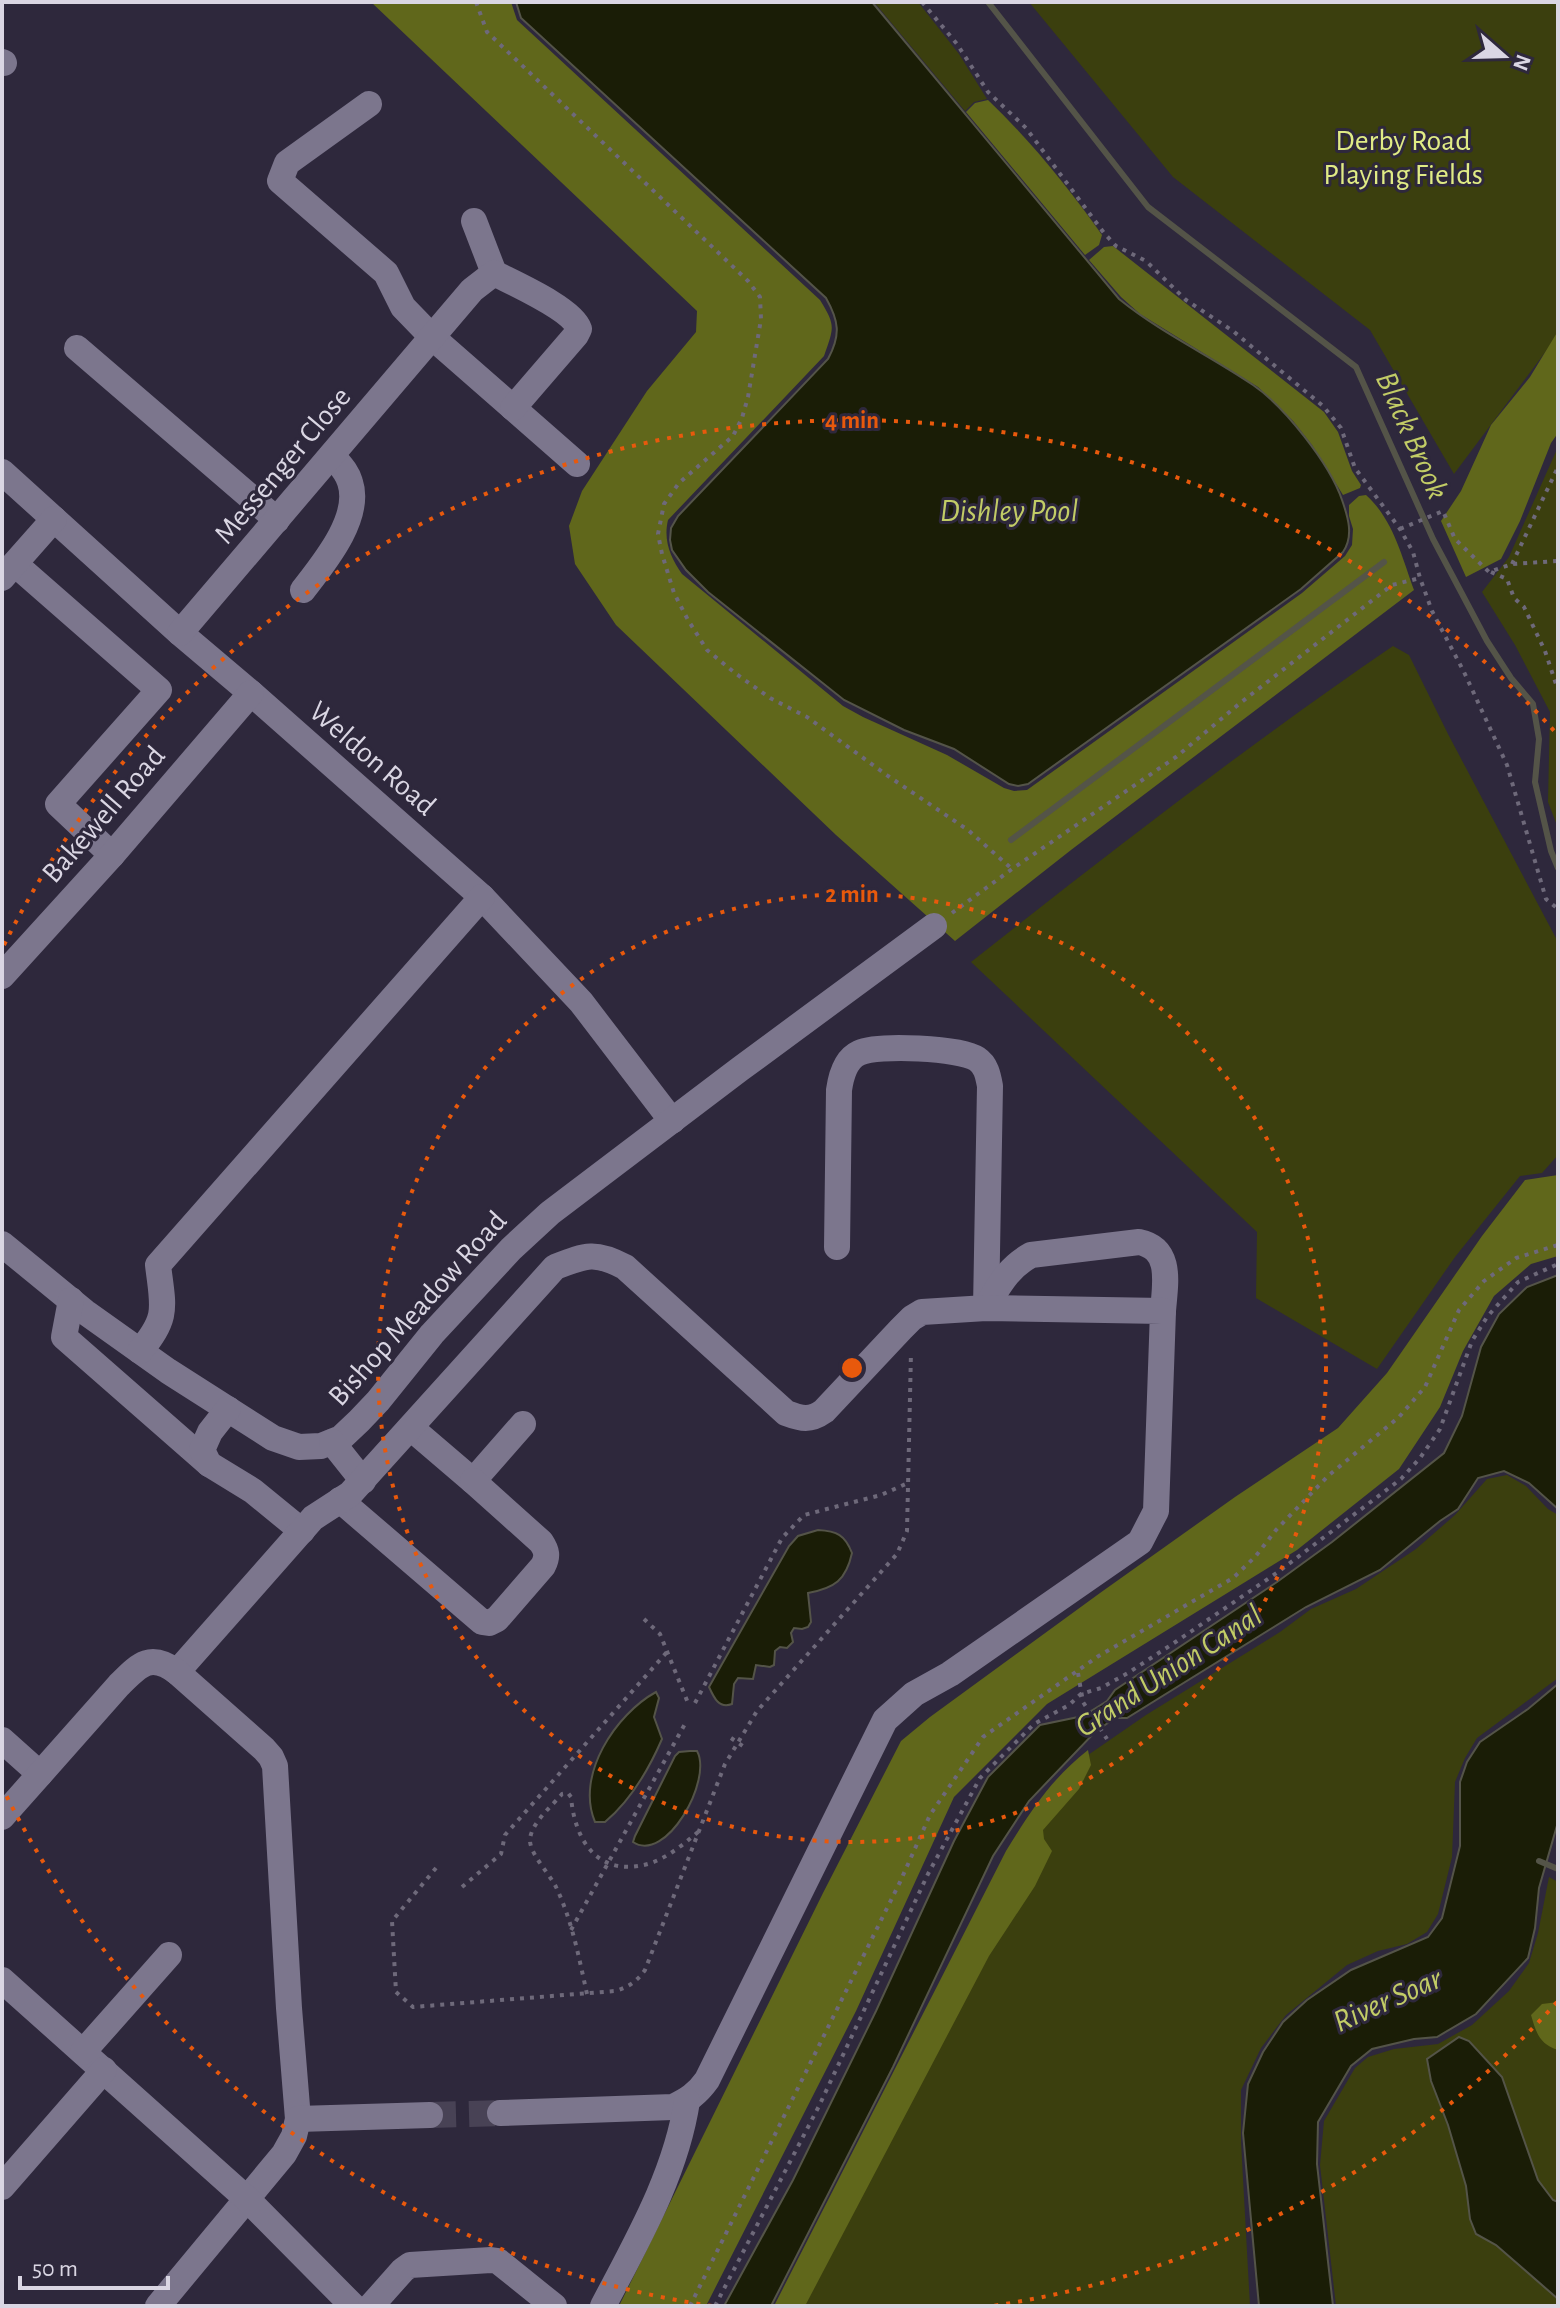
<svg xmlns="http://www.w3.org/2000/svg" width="1560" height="2308" viewBox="0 0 1560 2308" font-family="'Alegreya Sans',sans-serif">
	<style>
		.green { fill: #3b3f0e }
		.forest { fill: #60671b }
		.water { fill: #1a1d06; stroke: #545448; stroke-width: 2 }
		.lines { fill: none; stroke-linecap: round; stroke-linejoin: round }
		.stream { stroke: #545448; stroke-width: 6 }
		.minor-tunnel { stroke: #484255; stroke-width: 26; stroke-dasharray: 26 13; stroke-linecap: butt }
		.path { stroke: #6e697a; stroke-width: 4; stroke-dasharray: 4 6; stroke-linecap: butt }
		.minor { stroke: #7c768d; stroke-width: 26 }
		.ring { fill: none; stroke: #e8590c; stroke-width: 4; stroke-dasharray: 4 8 }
		.labels { text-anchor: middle; stroke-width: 6; stroke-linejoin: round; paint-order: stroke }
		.park-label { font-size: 30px; fill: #e0eb85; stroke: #2e283c }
		.street-label { font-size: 30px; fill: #dad6e3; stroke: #2e283c }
		.water-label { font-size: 32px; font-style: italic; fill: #c2cc66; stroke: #2e283c }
		.centre { fill: #e8590c; stroke: #2e283c; stroke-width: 4 }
		.ring-label { font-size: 24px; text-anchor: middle; font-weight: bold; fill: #e8590c; stroke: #2e283c; stroke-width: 6; stroke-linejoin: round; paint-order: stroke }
	</style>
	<rect width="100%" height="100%" fill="#2e283c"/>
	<g class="green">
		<path d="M 874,2 L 918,2 L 959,54 L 987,99 L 974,102 L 965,111 Z"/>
		<path d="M 1029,2 L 1558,2 L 1558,335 L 1454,474 L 1370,330 L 1173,177 Z"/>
		<path d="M 1558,447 L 1558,828 L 1548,802 L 1550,712 L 1515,645 L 1482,592 L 1509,557 Z"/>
		<path d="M 1393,646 L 1409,655 L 1448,734 L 1558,942 L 1558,1155 L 1542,1173 L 1520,1176 L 1455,1257 L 1377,1369 L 1256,1298 L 1257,1232 L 971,962 C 1109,853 1248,745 1393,646 Z"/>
		<path d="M 1507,1475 L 1526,1486 L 1548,1509 L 1558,1515 L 1558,1678 L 1477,1738 L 1465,1758 L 1455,1782 L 1452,1857 L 1438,1914 L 1427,1932 L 1407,1944 L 1378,1951 L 1347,1965 L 1286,2015 L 1261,2048 L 1241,2090 L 1241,2142 L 1250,2306 L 777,2306 L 1075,1764 L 1146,1715 L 1280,1632 L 1311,1609 L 1356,1589 L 1416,1549 L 1455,1515 L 1487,1479 Z"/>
		<path d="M 1549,1877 L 1558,1882 L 1558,2306 L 1336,2306 L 1320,2165 L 1324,2121 L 1355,2068 L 1368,2057 L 1394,2049 L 1438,2044 L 1472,2025 L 1509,1991 L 1529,1963 L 1538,1933 Z"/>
	</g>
	<g class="forest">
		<path d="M 371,2 L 511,2 L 517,20 L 820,300 C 836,326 834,327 824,356 L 668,520 C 663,541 671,558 682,574 L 843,706 L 863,717 L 947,755 L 1004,788 L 1014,791 L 1027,790 L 1302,593 L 1345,556 L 1352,545 L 1353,529 L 1349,516 L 1349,505 L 1359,496 L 1366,495 C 1393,519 1402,557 1414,590 L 1071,850 L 955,941 L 836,835 L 616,625 L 575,564 L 569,526 L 582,491 L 647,391 L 696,332 L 697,311 Z"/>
		<path d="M 988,100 C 1031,141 1068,187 1102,235 L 1099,245 L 1085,255 L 966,112 L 975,103 Z"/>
		<path d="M 1113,246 L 1324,412 L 1338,432 L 1352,471 L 1361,485 L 1360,488 L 1343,495 L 1312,445 L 1293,421 L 1258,387 L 1140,314 L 1121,297 L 1089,260 L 1104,247 Z"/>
		<path d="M 1558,331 L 1558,433 L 1551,443 L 1520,521 L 1501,559 L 1466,577 L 1441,521 L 1461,491 L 1491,425 L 1530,377 Z"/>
		<path d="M 1558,1175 L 1558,1256 L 1531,1264 L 1494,1296 L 1463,1351 L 1440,1407 L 1399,1469 L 1297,1550 L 1047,1704 L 954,1797 L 856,2011 L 706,2306 L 619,2306 L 823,1893 L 901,1741 L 930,1717 L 1100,1593 L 1235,1497 L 1338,1428 L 1387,1373 L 1482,1236 L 1525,1180 Z"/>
		<path d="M 1088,1750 L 1091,1765 L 1079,1789 L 1043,1830 L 1044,1839 L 1052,1851 L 1035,1886 L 989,1956 L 805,2306 L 774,2306 L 1006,1851 C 1030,1812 1051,1779 1088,1750 Z"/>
		<path d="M 1558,2002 L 1558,2050 C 1539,2044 1536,2032 1531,2015 L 1542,2004 Z"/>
	</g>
	<g class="water">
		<path d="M 516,2 L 872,2 L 1119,299 C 1161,333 1209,355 1253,385 C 1284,406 1330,464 1342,500 C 1348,517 1354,536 1343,552 L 1301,589 L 1028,784 L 1018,786 L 1009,784 L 954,749 L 904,730 L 844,700 L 708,592 L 686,570 L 672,550 L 670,540 L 671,528 L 678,516 L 828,359 C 841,335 839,321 826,298 L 521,18 Z"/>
		<path d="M 1558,1275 L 1558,1509 L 1529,1483 L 1504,1471 L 1478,1478 L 1458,1509 L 1440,1521 L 1380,1570 L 1306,1607 L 1127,1718 L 1115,1718 L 1095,1732 L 1029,1801 L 993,1856 L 893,2067 L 771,2306 L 724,2306 L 793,2180 L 876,2011 L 954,1841 L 988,1777 L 1040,1725 L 1083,1716 L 1107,1701 L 1115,1690 L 1277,1582 L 1332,1542 L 1444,1453 L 1462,1416 L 1481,1347 L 1499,1314 L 1527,1287 Z"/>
		<path d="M 818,1530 C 837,1531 845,1535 852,1553 C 846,1580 835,1588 808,1593 L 811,1622 L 808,1627 L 802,1629 L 794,1628 L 791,1633 L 793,1642 L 787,1648 L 780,1647 L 775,1651 L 774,1665 L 770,1667 L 756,1665 L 753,1679 L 738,1678 L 734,1684 L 732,1704 C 719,1709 714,1698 709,1687 L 789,1546 L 798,1536 Z"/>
		<path d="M 1558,1684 L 1558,1822 L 1539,1888 L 1535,1928 L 1528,1958 L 1476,2014 L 1437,2037 L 1414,2039 L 1372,2049 L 1351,2066 L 1318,2122 L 1317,2164 L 1333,2306 L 1259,2306 L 1243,2133 L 1248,2084 L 1263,2052 L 1283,2022 L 1307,2000 L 1351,1970 L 1428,1937 L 1442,1918 L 1460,1846 L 1460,1782 L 1467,1762 L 1480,1742 L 1528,1709 Z"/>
		<path d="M 656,1692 L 659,1698 L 654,1717 L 662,1739 C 649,1769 630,1801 605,1822 L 595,1822 C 575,1775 616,1714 656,1692 Z"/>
		<path d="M 690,1751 L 697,1751 C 713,1780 666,1864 633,1842 L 635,1836 L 675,1756 L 679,1752 Z"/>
		<path d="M 1459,2037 L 1469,2041 L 1502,2077 L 1538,2180 L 1553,2200 L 1558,2202 L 1558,2299 L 1496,2245 L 1476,2234 L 1470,2219 L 1466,2186 L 1448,2125 L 1431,2081 L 1427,2059 Z"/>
	</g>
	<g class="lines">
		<g class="stream">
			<path d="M 988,2 L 1148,207 L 1356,367 L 1433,539 L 1487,641 L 1511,678 L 1533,704 L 1539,739 L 1535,782 L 1551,851 L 1558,868"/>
			<path d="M 1011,840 L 1384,562"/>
			<path d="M 1539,1861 L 1558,1869"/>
		</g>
		<path class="minor-tunnel" d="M 430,2115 L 500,2113"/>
		<g class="path">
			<path d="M 476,2 L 487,32 L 748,281 L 760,297 L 761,319 L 748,397 L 742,418 L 733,436 L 679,483 L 664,504 L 658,534 L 662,554 L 674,593 L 688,620 L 707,650 L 735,673 L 770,698 L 807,717 L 888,776 L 968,830 L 1012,869"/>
			<path d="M 922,2 L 957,44 L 988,92 L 1026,128 L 1104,233 L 1116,246 L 1146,261 L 1186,300 L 1233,331 L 1323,406 L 1341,428 L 1355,468 L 1400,529 L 1413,552 L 1420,578 L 1432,611 L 1464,672 L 1507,765 L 1546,899 L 1558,909"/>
			<path d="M 1400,529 L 1443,511 L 1455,539 L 1489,572 L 1512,564 L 1558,561"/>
			<path d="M 1512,564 L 1558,467"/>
			<path d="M 1491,572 L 1507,579 L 1514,598 L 1524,607 L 1545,651 L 1558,690"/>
			<path d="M 952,913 L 1012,869 L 1176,757 L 1239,704 L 1392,585 L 1420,578"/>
			<path d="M 644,1619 L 660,1634 L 688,1703"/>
			<path d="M 1078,1673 L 1083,1702 L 1107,1739"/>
			<path d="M 695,1703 L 782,1538 L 804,1515 L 881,1495 L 908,1483"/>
			<path d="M 731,1738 L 747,1749"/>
			<path d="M 436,1868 L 392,1921 L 396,1992 L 413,2007 L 615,1991 C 629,1987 637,1981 645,1970 L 725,1764 L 757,1711 L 897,1554 L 907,1531 L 911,1352"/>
			<path d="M 462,1887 L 501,1854 L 505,1835 L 667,1652"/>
			<path d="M 571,1930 L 686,1722"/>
			<path d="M 587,1994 C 579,1958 572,1920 556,1887 C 549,1873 529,1853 530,1839 C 532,1822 552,1806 562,1794 L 568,1793 L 571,1797 C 575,1843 600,1879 651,1863 C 668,1857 684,1844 698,1832"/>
			<path d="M 690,2306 L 900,1882 L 930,1815 L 983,1737 L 1097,1657 L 1233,1578 L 1255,1557 L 1276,1530 L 1328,1476 L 1399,1417 L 1425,1387 L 1459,1310 L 1484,1281 L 1516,1258 L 1558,1245"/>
			<path d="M 715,2306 L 819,2106 L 928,1874 L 980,1778 L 1034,1724 L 1069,1705 L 1081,1694 L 1101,1688 L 1128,1673 L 1177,1641 L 1278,1572 L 1401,1479 L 1420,1458 L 1440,1429 L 1472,1341 L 1487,1317 L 1518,1282 L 1558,1264"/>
		</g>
		<g class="minor">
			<path d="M 2,62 L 4,63"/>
			<path d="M 369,104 L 287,163 L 280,181 L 386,273 L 403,307 L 432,337 L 577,464"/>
			<path d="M 474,221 L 494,273"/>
			<path d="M 77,348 L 277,520"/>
			<path d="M 2,472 L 180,633 L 251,693 L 482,897 L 581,1002 L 672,1121"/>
			<path d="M 15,564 L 159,690 L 58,804 L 112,855"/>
			<path d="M 2,578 L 54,519"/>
			<path d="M 303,590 C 323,564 362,518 350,482 C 347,471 339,464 332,455"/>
			<path d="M 180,633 L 472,290 L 494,273 C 513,283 573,309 579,329 L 576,335 L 513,408"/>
			<path d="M 2,976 L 112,855 L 251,693"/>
			<path d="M 2,1244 L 85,1312 L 168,1371 L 273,1438 L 299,1447 L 321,1446 L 341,1438 L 359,1421 L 378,1401 L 432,1334 L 511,1249 L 550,1213 L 740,1069 L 934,926"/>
			<path d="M 837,1247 L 839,1090 C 841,1076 846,1059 859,1053 C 878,1044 960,1048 977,1059 C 986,1065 988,1075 990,1086 L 986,1308"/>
			<path d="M 71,1300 L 64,1337 L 209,1464"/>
			<path d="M 987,1305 C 1000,1284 1009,1267 1031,1255 L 1139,1242 C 1173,1249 1165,1284 1163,1311"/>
			<path d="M 140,1351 C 169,1317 163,1307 158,1265 L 482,897"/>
			<path d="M 228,1409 L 210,1432 L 202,1450 L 209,1464 L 253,1491 L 302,1531"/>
			<path d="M 411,1428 L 473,1481 L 523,1424"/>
			<path d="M 332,1442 L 363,1481"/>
			<path d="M 340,1500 L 482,1622 L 489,1623 L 497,1619 L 543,1566 C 548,1556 547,1551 541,1542 L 473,1481"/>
			<path d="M 177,1672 L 313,1518 L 350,1494 L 555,1267 C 586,1255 595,1251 625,1267 L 786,1413 C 802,1419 810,1421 824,1411 L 901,1329 L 912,1318 L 922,1312 L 986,1308 L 1163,1311 L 1156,1511 L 1140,1542 L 950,1674 L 914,1694 L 885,1720 L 707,2080 C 697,2094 688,2100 673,2107 L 500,2113"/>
			<path d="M 2,1740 L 40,1774"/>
			<path d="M 2,1817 L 119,1685 C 139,1665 150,1652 177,1672 L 264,1749 L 271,1757 L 275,1766 L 289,2008 L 298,2119 L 294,2136 L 284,2154 L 158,2306"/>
			<path d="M 2,1980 L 247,2199 L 353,2306"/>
			<path d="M 83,2052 L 169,1955"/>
			<path d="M 298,2119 L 430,2115"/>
			<path d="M 2,2187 L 104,2070"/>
			<path d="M 371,2306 L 403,2270 L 410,2265 L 491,2260 L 498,2261 L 554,2306"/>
			<path d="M 603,2306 C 637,2241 676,2174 687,2101"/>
		</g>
	</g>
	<g class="ring">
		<circle cx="852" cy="1368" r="474"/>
		<path d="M1557 2002A948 948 0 0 1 992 2306M712 2306A948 948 0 0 1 4 1791M4 945A948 948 0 0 1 1557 734"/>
	</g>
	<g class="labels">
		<g class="park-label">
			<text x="1403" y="150">Derby Road<tspan x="1403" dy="34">Playing Fields</tspan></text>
		</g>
		<g class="street-label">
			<text transform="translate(282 465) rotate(-50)" y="10">Messenger Close</text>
			<text transform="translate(373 758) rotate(41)" y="10">Weldon Road</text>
			<text transform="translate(103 814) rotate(-49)" y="10">Bakewell Road</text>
			<text transform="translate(417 1308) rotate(-48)" y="10">Bishop Meadow Road</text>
		</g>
		<g class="water-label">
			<text transform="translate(1413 435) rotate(66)" y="11">Black Brook</text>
			<text x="1009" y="521">Dishley Pool</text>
			<text transform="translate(1168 1670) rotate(-33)" y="11">Grand Union Canal</text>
			<text transform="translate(1387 1999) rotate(-24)" y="11">River Soar</text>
		</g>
	</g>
	<circle cx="852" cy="1368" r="12" class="centre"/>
	<g class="ring-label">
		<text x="852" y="428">4 min</text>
		<text x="852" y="902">2 min</text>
	</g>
	<rect width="1560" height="2308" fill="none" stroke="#dad6e3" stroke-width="8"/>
	<g transform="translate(1504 56) rotate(110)" stroke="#2e283c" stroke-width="6" paint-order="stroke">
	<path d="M0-6L14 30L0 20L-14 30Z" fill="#dad6e3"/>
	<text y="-12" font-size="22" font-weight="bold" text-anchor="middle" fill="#dad6e3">N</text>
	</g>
	<path d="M20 2276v12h148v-12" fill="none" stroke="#dad6e3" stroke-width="4"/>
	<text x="32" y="2276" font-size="24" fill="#dad6e3" stroke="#2e283c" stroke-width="6" paint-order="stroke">50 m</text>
</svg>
